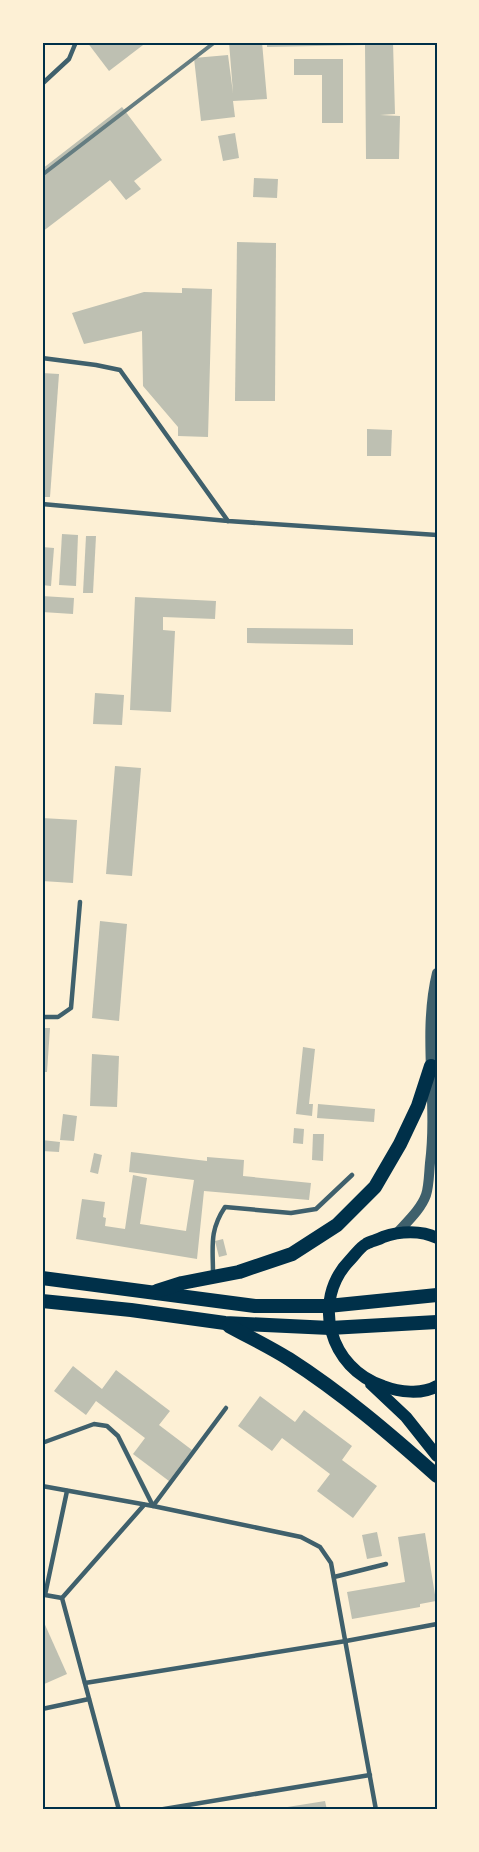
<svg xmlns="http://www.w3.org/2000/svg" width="479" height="1852" viewBox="0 0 479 1852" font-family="'Golos Text',sans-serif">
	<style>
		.building { fill: #bec0b2 }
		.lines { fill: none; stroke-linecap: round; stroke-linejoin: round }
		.service { stroke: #3f606c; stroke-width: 4.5 }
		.tertiary { stroke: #3f606c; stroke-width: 10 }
		.secondary { stroke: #003049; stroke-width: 12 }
		.primary { stroke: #003049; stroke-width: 14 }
		.rail { stroke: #657d81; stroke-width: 4 }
		.neatline { fill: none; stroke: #003049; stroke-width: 2 }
	</style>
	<rect width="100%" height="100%" fill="#fdf0d5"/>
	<g class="building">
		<path d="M 87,42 L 147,42 L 109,71 Z"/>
		<path d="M 229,42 L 262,42 L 267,99 L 233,101 L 235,117 L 201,121 L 194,58 L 228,55 L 233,93 Z"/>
		<path d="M 267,42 L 393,42 L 395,114 L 380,115 L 400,116 L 399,159 L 366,159 L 365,45 L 267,47 Z"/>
		<path d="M 294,59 L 343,59 L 343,123 L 322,123 L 322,75 L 294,75 Z"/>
		<path d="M 122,107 L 162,160 L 134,181 L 141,189 L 126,200 L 110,180 L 42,232 L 42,169 Z"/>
		<path d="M 235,133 L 239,158 L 223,161 L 218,136 Z"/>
		<path d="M 254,178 L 278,179 L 277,198 L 253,197 Z"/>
		<path d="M 237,242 L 276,243 L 275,401 L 235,401 Z"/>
		<path d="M 182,288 L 212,289 L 208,437 L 178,436 L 178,427 L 143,386 L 142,331 L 84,344 L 72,313 L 144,292 L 182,293 Z"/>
		<path d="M 42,373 L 59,374 L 50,497 L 42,497 Z"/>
		<path d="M 367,429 L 392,430 L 391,456 L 367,456 Z"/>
		<path d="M 62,534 L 78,535 L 76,586 L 59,585 Z"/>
		<path d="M 86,536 L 96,536 L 93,593 L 83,593 Z"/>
		<path d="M 42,547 L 54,548 L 51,586 L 42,585 Z"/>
		<path d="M 42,596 L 74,598 L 73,614 L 42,612 Z"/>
		<path d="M 135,597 L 216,601 L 215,619 L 163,617 L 163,630 L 175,631 L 171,712 L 130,710 Z"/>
		<path d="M 247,628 L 353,629 L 353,645 L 247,643 Z"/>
		<path d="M 95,693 L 124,695 L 122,725 L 93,724 Z"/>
		<path d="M 115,766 L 141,768 L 132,876 L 106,874 Z"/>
		<path d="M 42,818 L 77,820 L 73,883 L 42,881 Z"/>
		<path d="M 100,921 L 127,924 L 119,1021 L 92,1018 Z"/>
		<path d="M 42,1028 L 50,1028 L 47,1072 L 42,1072 Z"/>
		<path d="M 303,1047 L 315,1049 L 309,1104 L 313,1104 L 312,1116 L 296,1114 Z"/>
		<path d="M 92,1054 L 119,1056 L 117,1107 L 90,1106 Z"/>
		<path d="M 318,1104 L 375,1109 L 374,1122 L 317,1118 Z"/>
		<path d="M 63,1114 L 77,1116 L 74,1141 L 60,1140 Z"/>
		<path d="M 294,1128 L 304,1129 L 303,1144 L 293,1143 Z"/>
		<path d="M 313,1134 L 324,1134 L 323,1161 L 312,1160 Z"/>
		<path d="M 42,1140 L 60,1142 L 59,1152 L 42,1151 Z"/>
		<path d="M 131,1152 L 207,1161 L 207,1157 L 244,1160 L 243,1176 L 311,1183 L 309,1200 L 204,1191 L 197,1259 L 76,1239 L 82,1199 L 105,1202 L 103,1217 L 106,1218 L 105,1226 L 125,1229 L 133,1175 L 147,1178 L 140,1224 L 186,1231 L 194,1180 L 129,1172 Z"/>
		<path d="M 94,1153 L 102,1155 L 98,1174 L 90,1172 Z"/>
		<path d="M 223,1239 L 227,1255 L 219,1257 L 215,1241 Z"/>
		<path d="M 73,1366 L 102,1389 L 116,1370 L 170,1411 L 159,1425 L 192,1450 L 169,1481 L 133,1454 L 145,1438 L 96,1401 L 86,1415 L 54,1391 Z"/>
		<path d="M 260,1396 L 295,1422 L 304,1410 L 352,1446 L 342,1460 L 377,1486 L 353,1518 L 317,1491 L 330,1474 L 282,1438 L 272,1451 L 238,1426 Z"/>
		<path d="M 377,1532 L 382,1556 L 367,1559 L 362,1535 Z"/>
		<path d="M 425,1533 L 436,1601 L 420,1604 L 420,1607 L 352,1619 L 347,1592 L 405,1582 L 398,1537 Z"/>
		<path d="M 42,1618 L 67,1674 L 42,1685 Z"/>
		<path d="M 325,1801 L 327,1810 L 275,1810 L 275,1809 Z"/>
	</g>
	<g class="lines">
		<g class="service">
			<path d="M 42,84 L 69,59 L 76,42"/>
			<path d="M 42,358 L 96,365 L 120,370 L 228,521"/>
			<path d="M 42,504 L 228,521 L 437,535"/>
			<path d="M 42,1017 L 58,1017 L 71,1008 L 80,902"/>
			<path d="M 213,1274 C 213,1246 209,1231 225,1207 L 291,1213 L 316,1209 L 352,1175"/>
			<path d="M 42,1443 L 94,1424 L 107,1426 L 118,1436 L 153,1506 L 226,1408"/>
			<path d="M 42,1486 L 153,1506 L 301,1537 L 320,1547 L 331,1563 L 376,1810"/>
			<path d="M 334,1577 L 386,1564"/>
			<path d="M 62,1598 L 45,1595 L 67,1491"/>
			<path d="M 85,1683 L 346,1641 L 437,1624"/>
			<path d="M 42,1709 L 89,1699"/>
			<path d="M 119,1810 L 62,1598 L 144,1505"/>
			<path d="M 158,1810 L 370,1775"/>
		</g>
		<path class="tertiary" d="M 398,1232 C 408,1221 421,1209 426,1195 C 429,1186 429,1173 430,1163 C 438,1100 422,1035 437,973"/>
		<g class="secondary">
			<path d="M 437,1238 C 421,1230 400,1231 383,1237 C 378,1240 371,1241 366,1244 C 360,1247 355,1255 350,1260 C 310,1301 330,1369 383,1386 C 399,1392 422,1395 437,1386"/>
			<path d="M 371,1384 L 406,1417 L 437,1456"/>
		</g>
		<g class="primary">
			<path d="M 42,1278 L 255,1306 L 328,1306 L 437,1295"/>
			<path d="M 157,1291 L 182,1283 L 239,1272 L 292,1254 L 337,1225 L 375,1187 L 400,1144 L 418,1106 L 431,1066"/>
			<path d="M 42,1301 L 131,1310 L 225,1323 L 330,1328 L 437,1322"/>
			<path d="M 229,1326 C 249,1337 270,1347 289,1359 C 342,1393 390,1434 437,1476"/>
		</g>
		<path class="rail" d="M 42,175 L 215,42"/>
	</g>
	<rect width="479" height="1852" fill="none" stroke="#fdf0d5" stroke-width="87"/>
	<rect x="44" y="44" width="392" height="1764" class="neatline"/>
</svg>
